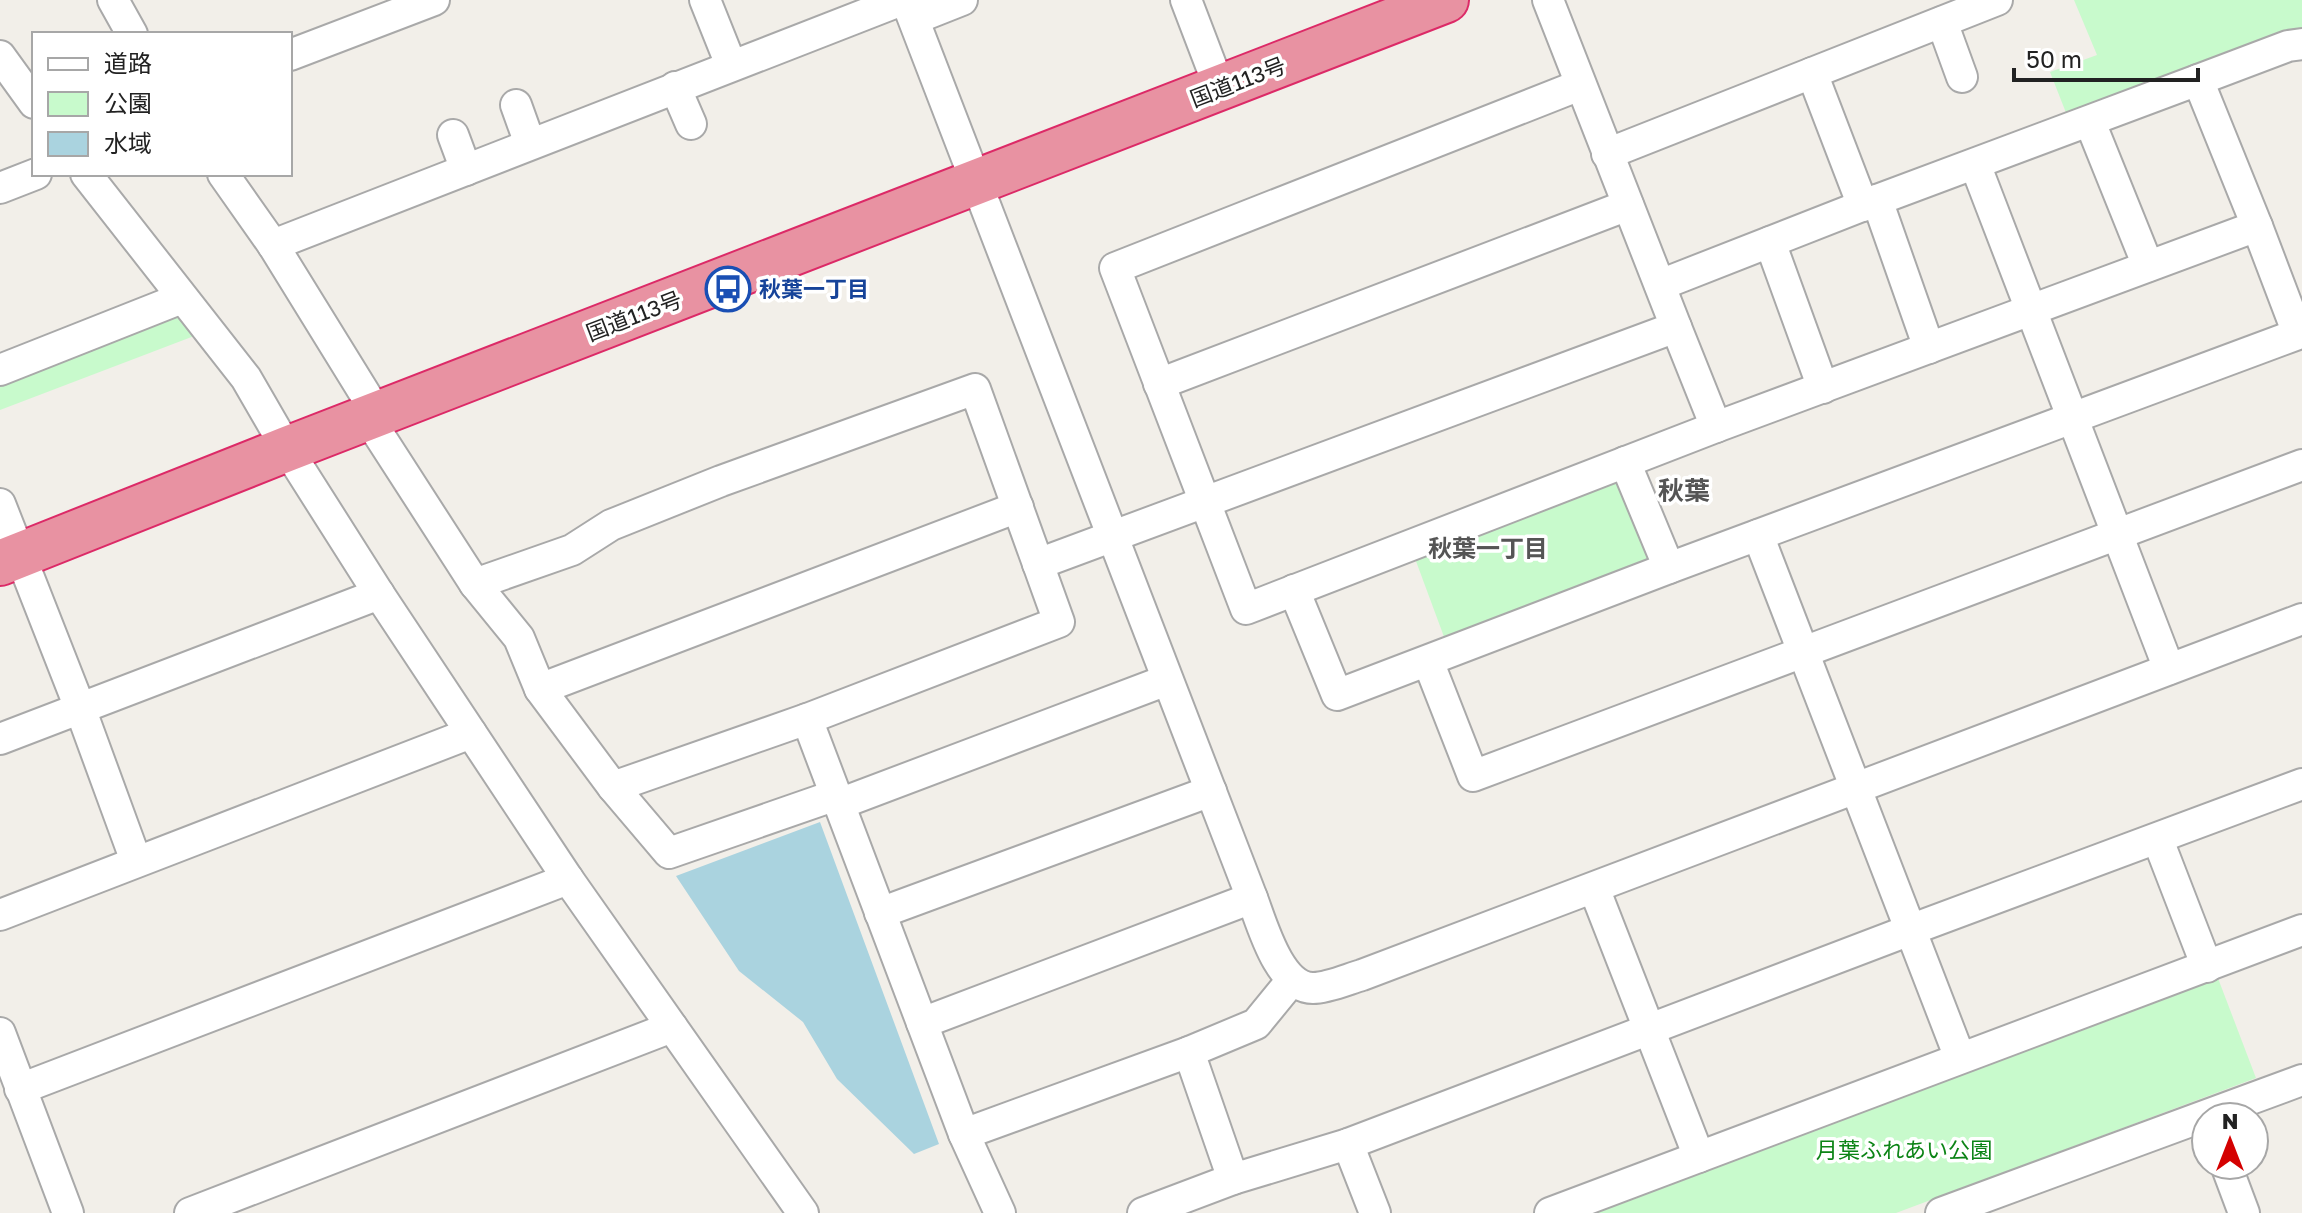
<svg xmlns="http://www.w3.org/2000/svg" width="2302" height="1213" viewBox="0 0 2302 1213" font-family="'Golos Text','Noto Sans JP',sans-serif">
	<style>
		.park { fill: #c8facc }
		.water { fill: #aad3df }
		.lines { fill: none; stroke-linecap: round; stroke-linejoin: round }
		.minor-casing { stroke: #a9a9a9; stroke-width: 34 }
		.highway-casing { stroke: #dc2a67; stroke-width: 48 }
		.minor { stroke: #fff; stroke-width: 30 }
		.highway { stroke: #e892a2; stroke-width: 44 }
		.labels { text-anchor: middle; stroke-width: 7; stroke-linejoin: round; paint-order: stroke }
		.street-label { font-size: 22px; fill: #222; stroke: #fff }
		.transit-label { font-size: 22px; font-weight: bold; fill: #164399; stroke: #fff; text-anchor: start }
		.park-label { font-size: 22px; fill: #0c8416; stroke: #fff }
		.neighbourhood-label { font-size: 24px; font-weight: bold; fill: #555; stroke: #fff }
		.quarter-label { font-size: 26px; font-weight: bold; fill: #555; stroke: #fff }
	</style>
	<rect width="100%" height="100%" fill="#f2efe9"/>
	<g class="park">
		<path d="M 2074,0 L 2302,0 L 2302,44 L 2072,128 L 2050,72 L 2097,55 Z"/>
		<path d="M 182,298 L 202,333 L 0,410 L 0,370 Z"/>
		<path d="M 1625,462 L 1669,568 L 1450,653 L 1410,545 Z"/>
		<path d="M 2216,973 L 2256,1078 L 1896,1213 L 1575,1213 Z"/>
	</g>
	<path class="water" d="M 820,822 L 939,1144 L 914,1154 L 837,1079 L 803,1022 L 739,971 L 676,876 Z"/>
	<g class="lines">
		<g class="minor-casing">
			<g id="minor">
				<path d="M 113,0 L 132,34"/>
				<path d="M 705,0 L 731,65"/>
				<path d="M 906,0 L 1252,898 C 1262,924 1279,988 1313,988 C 1328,988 1348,979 1362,975 L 2302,619"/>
				<path d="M 1186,0 L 1220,89"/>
				<path d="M 914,19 L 962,0"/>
				<path d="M 1942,22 L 1962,77"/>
				<path d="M 290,55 L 434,0"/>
				<path d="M 0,56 L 34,103"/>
				<path d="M 1812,73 L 1863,206"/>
				<path d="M 2198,80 L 2288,46 L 2302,44"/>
				<path d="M 1580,85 L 1115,268 L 1246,609 L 1716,427 L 2257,226 L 2198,80 L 1877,200 L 1660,285"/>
				<path d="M 675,87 L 691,124"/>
				<path d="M 516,105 L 530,144"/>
				<path d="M 2090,122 L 2148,266"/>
				<path d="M 453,135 L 466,170"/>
				<path d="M 1607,154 L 1997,0"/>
				<path d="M 1975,164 L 2169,669"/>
				<path d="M 86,174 L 246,378 L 287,449 L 379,594 L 568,879 L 803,1213"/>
				<path d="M 223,174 L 273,245 L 378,415"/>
				<path d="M 0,188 L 36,174"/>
				<path d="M 1877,200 L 1929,348"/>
				<path d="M 1770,242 L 1823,388"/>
				<path d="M 273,245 L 902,0"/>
				<path d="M 1676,327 L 1716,427"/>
				<path d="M 0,370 L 182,298"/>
				<path d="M 1159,384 L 1628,205"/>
				<path d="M 975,389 L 1059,622 L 807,719 L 613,787 L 540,689 L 519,638 L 475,584 L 572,550 L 611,525 L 721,481 Z"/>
				<path d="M 368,418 L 475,584"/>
				<path d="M 1625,462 L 1669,568"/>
				<path d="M 0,504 L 80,708 L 136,861"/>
				<path d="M 1758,535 L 1960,1058"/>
				<path d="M 1038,564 L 1676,327 L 1548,0"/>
				<path d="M 1294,590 L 1337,695 L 1669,568 L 2298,334 L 2257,226"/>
				<path d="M 1428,661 L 1473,776 L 2302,465"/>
				<path d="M 540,689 L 1018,507"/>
				<path d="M 807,719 L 964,1134 L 1000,1213"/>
				<path d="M 0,739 L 379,594"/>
				<path d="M 613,787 L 669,853 L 836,795"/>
				<path d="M 839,804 L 1167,680"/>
				<path d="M 2158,840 L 2207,967"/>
				<path d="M 1594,888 L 1699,1157"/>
				<path d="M 880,913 L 1211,791"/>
				<path d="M 0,915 L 471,733"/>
				<path d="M 1292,980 L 1256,1024 L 1189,1052 L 1233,1179 L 1348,1144 L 1910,930 L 2302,784"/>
				<path d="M 922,1023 L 1252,898"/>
				<path d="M 0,1033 L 68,1213"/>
				<path d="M 20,1089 L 568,879"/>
				<path d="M 964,1134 L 1189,1052"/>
				<path d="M 1348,1144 L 1375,1213"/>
				<path d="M 2226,1165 L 2244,1213"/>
				<path d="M 190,1213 L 672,1027"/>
				<path d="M 1143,1213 L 1233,1179"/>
				<path d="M 1550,1213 L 2302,930"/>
				<path d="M 1941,1213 L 2302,1080"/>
			</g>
		</g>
		<g class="highway-casing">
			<path id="highway" d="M 0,563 L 287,449 L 1446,0"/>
		</g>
		<use href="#minor" class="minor"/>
		<use href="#highway" class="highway"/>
	</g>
	<defs>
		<g id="bus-ring" transform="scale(2.3)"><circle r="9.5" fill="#fff" stroke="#1a4fb4" stroke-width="1.5"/><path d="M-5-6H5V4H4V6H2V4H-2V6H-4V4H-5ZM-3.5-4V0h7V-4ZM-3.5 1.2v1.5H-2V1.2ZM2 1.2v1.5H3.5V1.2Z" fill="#1a4fb4"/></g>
	</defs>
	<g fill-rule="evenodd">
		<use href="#bus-ring" x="728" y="289"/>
	</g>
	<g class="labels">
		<g class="street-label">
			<text transform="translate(1238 82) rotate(-21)" y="8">国道113号</text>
			<text transform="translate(634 316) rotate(-21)" y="8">国道113号</text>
		</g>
		<g class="transit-label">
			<text x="759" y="297">秋葉一丁目</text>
		</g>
		<g class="park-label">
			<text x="1904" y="1158">月葉ふれあい公園</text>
		</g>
		<g class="neighbourhood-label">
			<text x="1488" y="557">秋葉一丁目</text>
		</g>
		<g class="quarter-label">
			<text x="1684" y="500">秋葉</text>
		</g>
	</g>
	<rect x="32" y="32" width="260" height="144" fill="#ffffff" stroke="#a7a7a7" stroke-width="2"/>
	<rect x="48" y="58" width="40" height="12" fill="#ffffff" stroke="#a7a7a7" stroke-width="2"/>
	<text x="104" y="72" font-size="24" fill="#222222">道路</text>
	<rect x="48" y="92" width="40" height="24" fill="#c8facc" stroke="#a7a7a7" stroke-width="2"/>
	<text x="104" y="112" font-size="24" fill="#222222">公園</text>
	<rect x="48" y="132" width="40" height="24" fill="#aad3df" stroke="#a7a7a7" stroke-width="2"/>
	<text x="104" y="152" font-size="24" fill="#222222">水域</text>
	<g transform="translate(2230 1141)"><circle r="38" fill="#ffffff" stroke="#a7a7a7" stroke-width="2"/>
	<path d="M0-6L14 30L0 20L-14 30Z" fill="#d40000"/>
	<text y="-12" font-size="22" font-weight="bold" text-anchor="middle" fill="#222222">N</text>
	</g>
	<path d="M2014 68v12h184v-12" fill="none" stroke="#222222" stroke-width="4"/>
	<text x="2026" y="68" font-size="24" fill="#222222" stroke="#ffffff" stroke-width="6" paint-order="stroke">50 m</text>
</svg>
